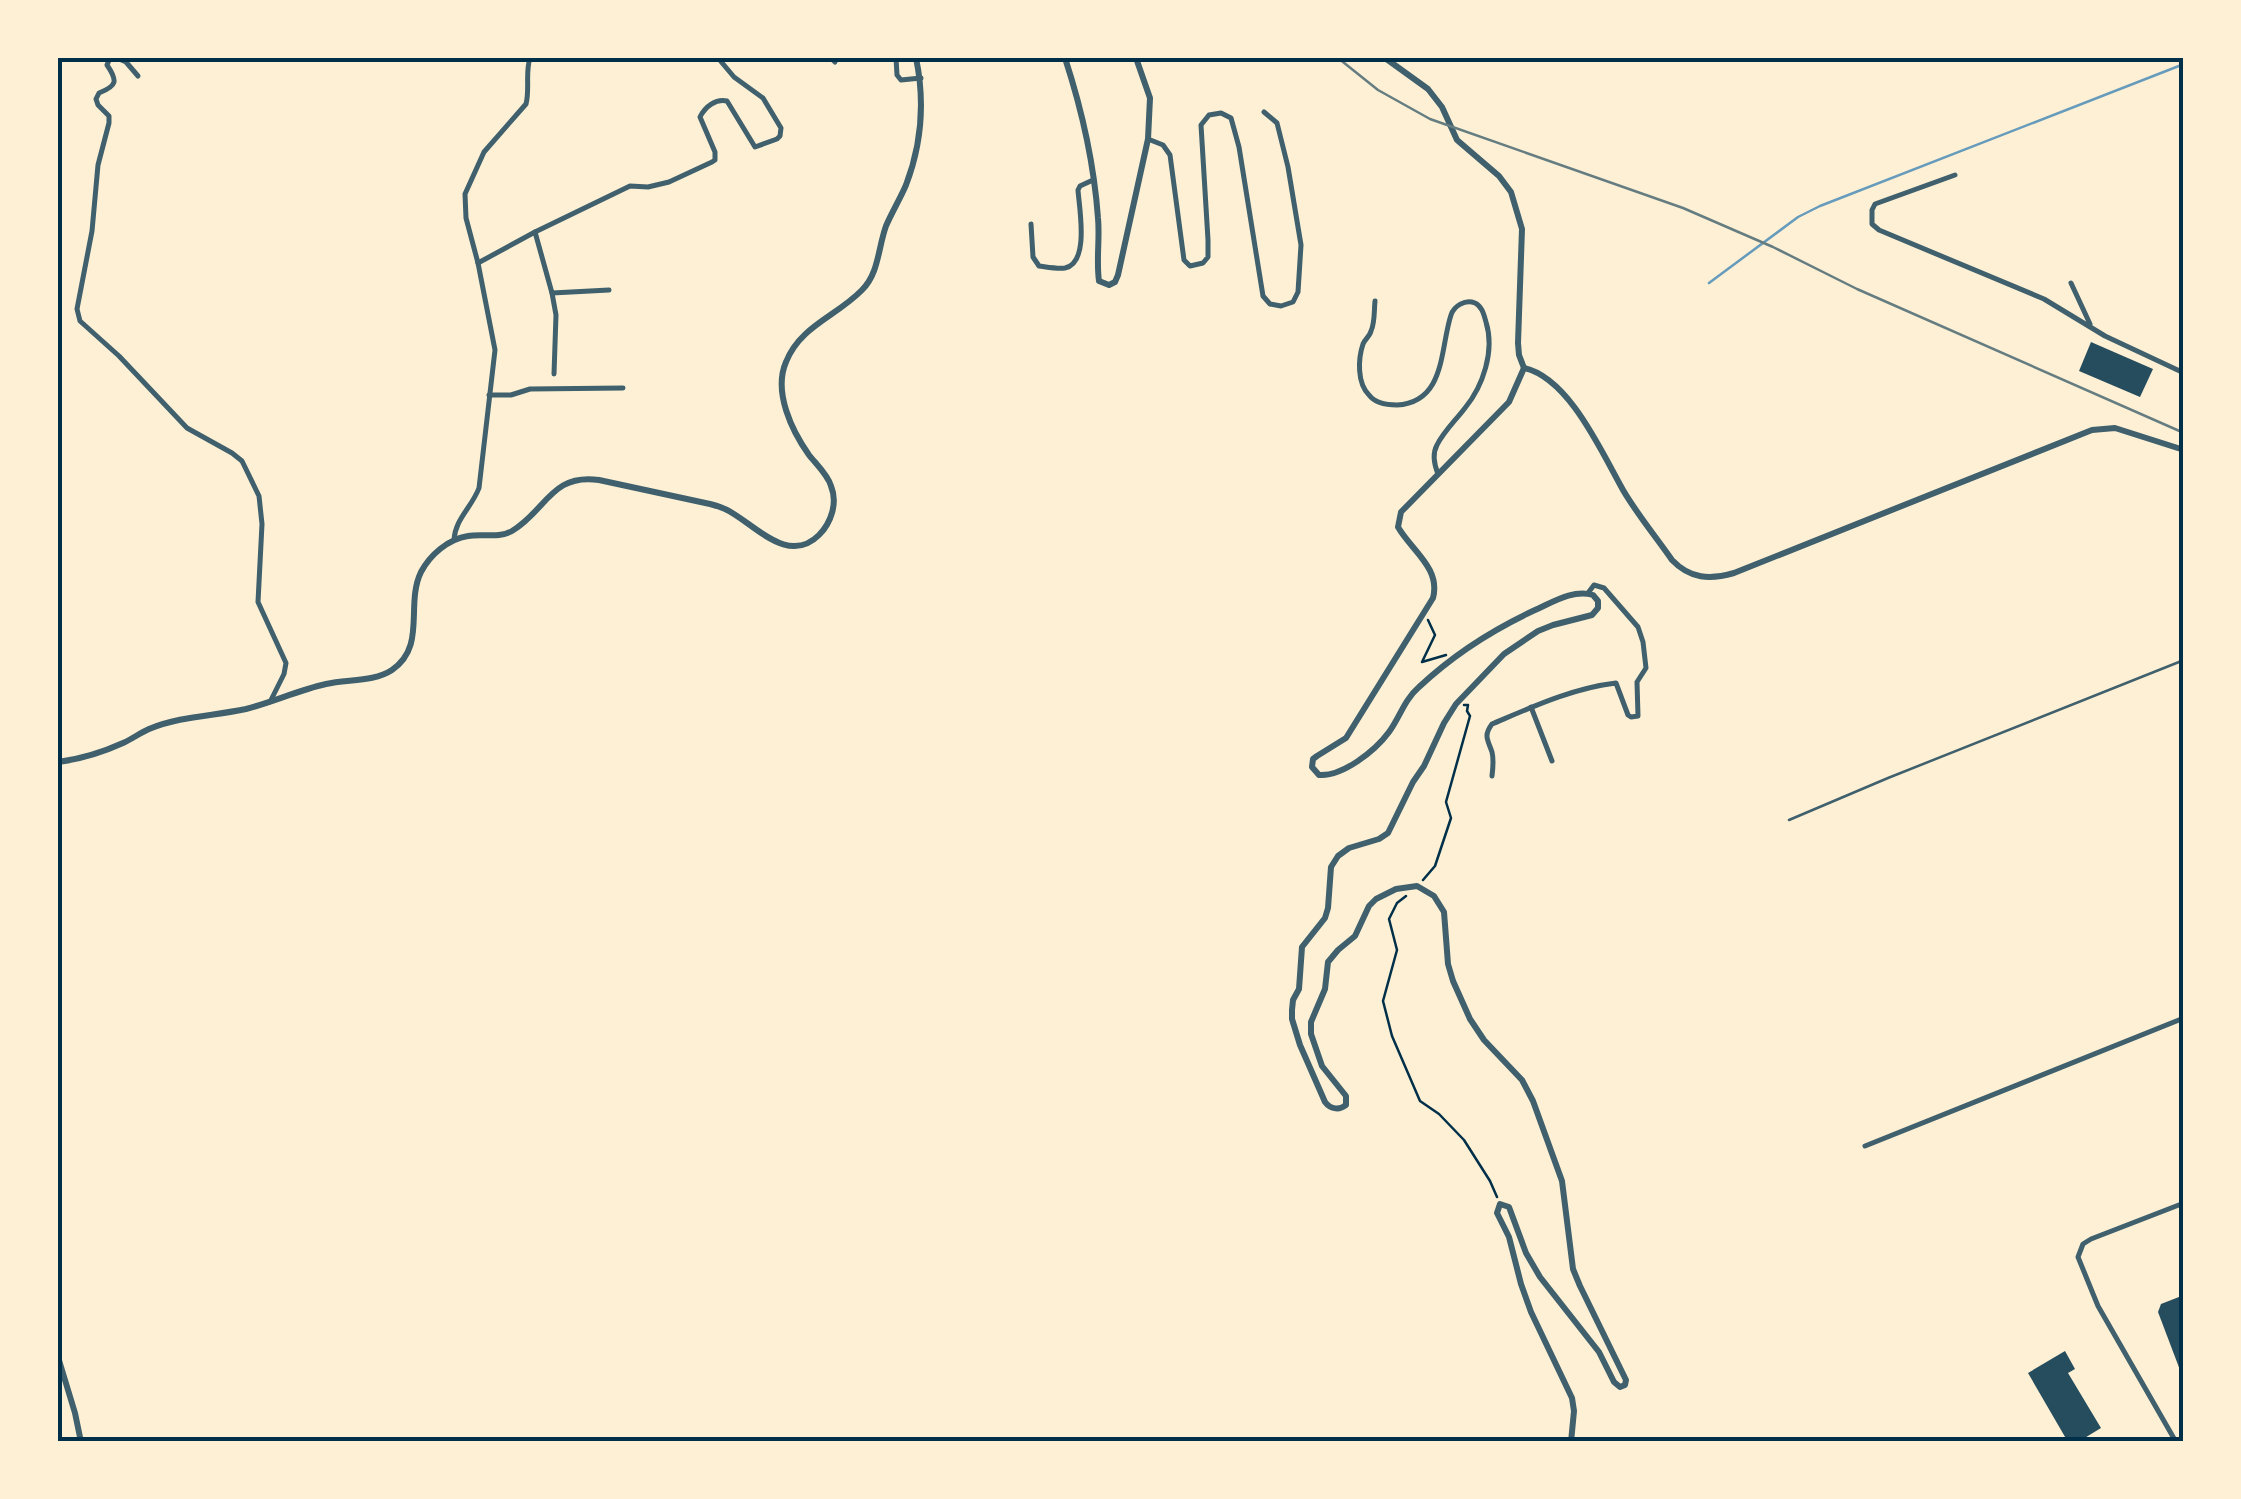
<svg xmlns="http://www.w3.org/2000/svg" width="2241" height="1499" viewBox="0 0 2241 1499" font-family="'Fira Sans',sans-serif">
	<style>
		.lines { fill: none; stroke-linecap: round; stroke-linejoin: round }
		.stream { stroke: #669bbc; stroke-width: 2.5 }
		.building { fill: #264d5e }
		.path { stroke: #003049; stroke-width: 2.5 }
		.service { stroke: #3f606c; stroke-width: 2.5 }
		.minor { stroke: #3f606c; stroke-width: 5 }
		.tertiary { stroke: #3f606c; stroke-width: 6 }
		.rail { stroke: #657d81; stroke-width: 2.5 }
		.neatline { fill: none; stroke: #003049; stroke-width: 4 }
	</style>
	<rect width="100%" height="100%" fill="#fdf0d5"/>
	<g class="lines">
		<path class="stream" d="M 1709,283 L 1798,217 L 1820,206 L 2184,64"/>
	</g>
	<g class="building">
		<path d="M 2091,342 L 2153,369 L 2140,397 L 2079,371 Z"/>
		<path d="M 2184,1295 L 2184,1378 L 2183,1378 L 2158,1312 L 2161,1304 Z"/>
		<path d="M 2065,1351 L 2075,1369 L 2068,1373 L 2101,1428 L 2078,1442 L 2068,1442 L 2028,1373 Z"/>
	</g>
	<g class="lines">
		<g class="path">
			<path d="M 1428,620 L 1435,635 L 1422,662 L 1446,655"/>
			<path d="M 1423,880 L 1435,866 L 1451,818 L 1446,802 L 1470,716 L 1467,711 L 1468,705 L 1464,705"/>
			<path d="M 1406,896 L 1397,903 L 1389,919 L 1397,950 L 1383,1001 L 1392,1036 L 1420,1101 L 1439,1114 L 1464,1140 L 1490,1181 L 1497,1197"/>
		</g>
		<path class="service" d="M 1789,820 L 1888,778 L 2184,660"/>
		<g class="minor">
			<path d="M 116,58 L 109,60 L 107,65 C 118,81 117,86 99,93 L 96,99 L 98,105 L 109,116 L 109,123 L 98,165 L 92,231 L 77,309 L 80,321 L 119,356 L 187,428 L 232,453 L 242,461 L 259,496 L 262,524 L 258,602 L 286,663 L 284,674 L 270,702"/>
			<path d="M 117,58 L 126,62 L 138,76"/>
			<path d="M 831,58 L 835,62"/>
			<path d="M 896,58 L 897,75 L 901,80 L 921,78"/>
			<path d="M 1148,139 L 1163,145 L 1170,155 L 1184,260 L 1190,266 L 1203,263 L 1208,257 L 1208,240 L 1201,125 L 1209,115 L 1221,113 L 1231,118 L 1239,147 L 1263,296 L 1270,304 L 1281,306 L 1293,302 L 1298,292 L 1301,245 L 1288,167 L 1277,123 L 1264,112"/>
			<path d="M 1955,175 L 1875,204 L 1872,210 L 1872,224 L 1879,230 L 2044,299 L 2105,336 L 2184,373"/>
			<path d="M 1031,224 L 1033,257 L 1039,266 C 1047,267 1057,269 1065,268 C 1090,263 1079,207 1078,190 L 1080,186 L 1093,180"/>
			<path d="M 535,232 L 552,293 L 556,315 L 554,374"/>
			<path d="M 478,263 L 535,232 L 630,186 L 648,187 L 669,182 L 712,162 L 715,160 L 715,152 L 700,117 C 705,107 716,98 727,101 L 755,147 L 777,139 L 780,136 L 781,128 L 763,98 L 734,77 L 718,58"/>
			<path d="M 2071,283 L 2090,324"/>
			<path d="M 552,293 L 609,290"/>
			<path d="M 1375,301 C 1374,310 1375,323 1371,331 C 1370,336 1365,339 1363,344 C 1358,359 1357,383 1369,395 C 1375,403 1387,405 1397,405 C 1446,402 1440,348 1451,315 C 1454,306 1465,299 1475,303 C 1482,306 1484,315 1486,322 C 1495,351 1483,386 1465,408 C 1456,420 1444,431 1437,445 C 1432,454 1434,464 1438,474"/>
			<path d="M 489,395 L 511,395 L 530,389 L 623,388"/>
			<path d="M 454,540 C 455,519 472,507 479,488 L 495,350 L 478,263 L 466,218 L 465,194 L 484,152 L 526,104 C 530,89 525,73 530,58"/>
			<path d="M 1531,707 L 1552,761"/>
			<path d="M 1492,776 C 1493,768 1494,760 1492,752 C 1488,740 1483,736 1492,724 C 1532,707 1573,688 1616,683 L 1628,715 L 1631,717 L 1638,716 L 1637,682 L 1646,668 L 1643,642 L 1638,627 L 1604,588 L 1594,585 L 1588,593"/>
			<path d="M 1865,1146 L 2184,1018"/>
			<path d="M 2176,1442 L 2098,1306 L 2078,1257 L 2083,1244 L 2091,1239 L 2184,1203"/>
		</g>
		<g class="tertiary">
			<path d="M 1065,58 C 1082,110 1094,163 1098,218 C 1100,239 1096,260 1099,281 L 1109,285 L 1115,282 L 1118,275 L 1148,139 L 1150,98 L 1136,58"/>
			<path d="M 1385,58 L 1428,89 L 1442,107 L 1457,140 L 1499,176 L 1511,192 L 1522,229 L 1518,343 L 1519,355 L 1524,368"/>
			<path d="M 1524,368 L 1509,402 L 1401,512 L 1398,527 C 1411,550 1441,568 1433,598 L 1346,738 L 1317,756 L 1313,759 L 1312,767 L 1319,775 C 1342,777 1375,751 1389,732 C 1400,717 1404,700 1419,687 C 1453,655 1492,630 1535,610 C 1553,602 1573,589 1593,595 L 1598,601 L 1598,608 L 1592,615 L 1553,625 L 1538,631 L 1504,654 L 1456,704 L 1444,723 L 1424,766 L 1413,782 L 1388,833 L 1379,839 L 1349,848 L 1338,856 L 1331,867 L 1328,908 L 1325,918 L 1302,947 L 1299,989 L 1293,1000 L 1292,1010 L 1292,1019 L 1300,1045 L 1325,1102 C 1331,1110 1340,1110 1346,1105 L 1346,1096 L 1322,1066 L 1311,1034 L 1311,1022 L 1325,989 L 1328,962 L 1338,950 L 1355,936 L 1369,906 L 1376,899 L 1396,889 L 1417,886 L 1434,896 L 1444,912 L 1448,964 L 1453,981 L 1470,1019 L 1484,1040 L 1522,1080 L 1533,1101 L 1562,1181 L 1573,1269 L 1580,1286 L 1626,1380 L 1625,1385 L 1620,1387 L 1614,1382 L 1599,1352 L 1540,1277 L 1526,1253 L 1509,1207 L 1500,1204 L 1497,1213 L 1509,1237 L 1521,1284 L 1531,1312 L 1572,1398 L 1574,1411 L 1571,1442"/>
			<path d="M 1524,368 C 1569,378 1601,451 1623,490 C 1637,514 1656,537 1672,560 C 1690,579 1710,580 1734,573 L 2092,430 L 2115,428 L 2184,450"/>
			<path d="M 58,762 C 81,759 101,753 123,743 C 132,739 140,733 149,729 C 180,716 214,716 246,709 C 273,702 299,690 326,684 C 347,679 374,682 392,670 C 427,646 405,605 421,572 C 430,555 448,539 468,536 C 483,533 498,539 512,531 C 546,511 551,473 599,480 L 710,504 C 715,505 720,507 725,509 C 752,521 787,567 819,535 C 831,523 838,503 831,486 C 828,475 816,464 809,455 C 792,431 773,392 786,362 C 800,326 837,316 862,290 C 879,273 878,248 886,226 C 892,212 900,199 906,185 C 922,143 925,101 916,58"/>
			<path d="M 58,1357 L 75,1413 L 81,1442"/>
		</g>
		<path class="rail" d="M 1338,58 L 1378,90 L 1430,119 L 1683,208 L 1773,247 L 1857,289 L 2184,433"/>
	</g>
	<rect width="2241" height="1499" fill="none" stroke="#fdf0d5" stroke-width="120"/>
	<rect x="60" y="60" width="2121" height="1379" class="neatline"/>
</svg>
